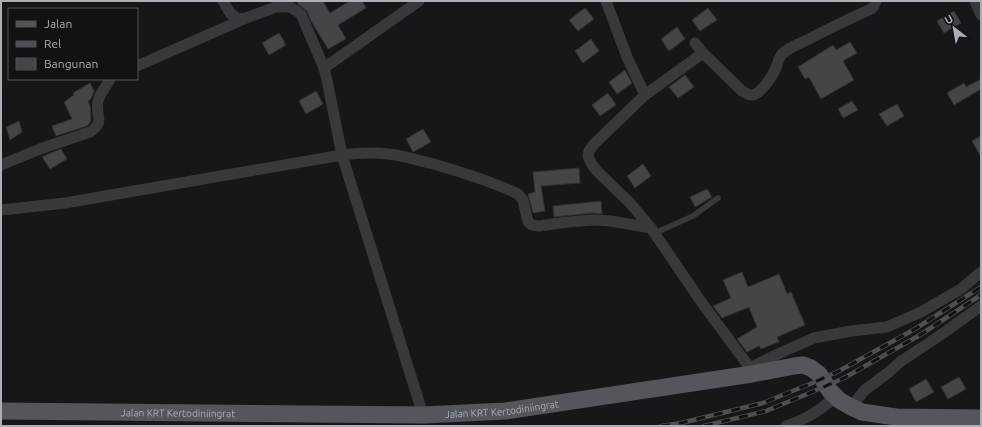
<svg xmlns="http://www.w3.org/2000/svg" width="982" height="427" viewBox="0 0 982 427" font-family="Ubuntu,sans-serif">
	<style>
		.building { fill: #444549; stroke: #313135 }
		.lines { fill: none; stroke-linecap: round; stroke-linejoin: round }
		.lane { stroke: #38393d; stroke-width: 5.5 }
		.street { stroke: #38393d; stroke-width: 11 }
		.primary { stroke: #55565c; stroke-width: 17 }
		.rail-casing { stroke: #4e4f54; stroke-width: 4.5 }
		.rail { stroke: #121214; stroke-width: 3; stroke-dasharray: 9; stroke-linecap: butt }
		.labels { text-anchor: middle; stroke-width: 3; stroke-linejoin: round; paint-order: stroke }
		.street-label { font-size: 10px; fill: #aaafb8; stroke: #121214 }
	</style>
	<rect width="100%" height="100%" fill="#171719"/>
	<g class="building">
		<path d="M 297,1 L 323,1 L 330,13 L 350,1 L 362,1 L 366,8 L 338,25 L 346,39 L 328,49 L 311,21 L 307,11 L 298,4 Z"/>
		<path d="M 585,8 L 594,19 L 578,31 L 569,20 Z"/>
		<path d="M 708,8 L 717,20 L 700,31 L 692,20 Z"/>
		<path d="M 954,11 L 961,23 L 944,33 L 937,21 Z"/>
		<path d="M 677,27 L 685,39 L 669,51 L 661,39 Z"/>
		<path d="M 279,33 L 286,45 L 269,55 L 262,43 Z"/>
		<path d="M 591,39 L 599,51 L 583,63 L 575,51 Z"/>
		<path d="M 850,42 L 857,53 L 843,61 L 854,80 L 821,99 L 809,77 L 805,79 L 798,67 L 833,45 L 836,50 Z"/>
		<path d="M 625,70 L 632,83 L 617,94 L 609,82 Z"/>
		<path d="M 685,75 L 694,87 L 678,98 L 669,87 Z"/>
		<path d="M 981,79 L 981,89 L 954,105 L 947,93 L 964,83 L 966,87 Z"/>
		<path d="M 90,83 L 94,91 L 91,99 L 88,101 L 90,106 L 91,121 L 87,126 L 56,136 L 52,126 L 72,119 L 64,102 L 74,95 L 73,93 Z"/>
		<path d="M 316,91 L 323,104 L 306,114 L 299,101 Z"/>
		<path d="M 608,93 L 616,105 L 600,116 L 592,105 Z"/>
		<path d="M 852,101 L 858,110 L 843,118 L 838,109 Z"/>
		<path d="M 897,104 L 904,116 L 887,126 L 879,114 Z"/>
		<path d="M 19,121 L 22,132 L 10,140 L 6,127 Z"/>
		<path d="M 423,129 L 431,142 L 413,152 L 406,139 Z"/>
		<path d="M 981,136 L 981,157 L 972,141 Z"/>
		<path d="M 61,149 L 67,159 L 50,169 L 42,157 L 48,154 Z"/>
		<path d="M 643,164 L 651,176 L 635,188 L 627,176 Z"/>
		<path d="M 579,168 L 580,183 L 541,186 L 545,211 L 533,213 L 528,194 L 535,192 L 533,172 Z"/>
		<path d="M 707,189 L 712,197 L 695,207 L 690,197 Z"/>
		<path d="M 601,201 L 602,214 L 592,213 L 554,217 L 553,206 Z"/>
		<path d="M 742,272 L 748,287 L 779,274 L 787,294 L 791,292 L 805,325 L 777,337 L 779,342 L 761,349 L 759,346 L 747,352 L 737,339 L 757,327 L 749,307 L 722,318 L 713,306 L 731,298 L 723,280 Z"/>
		<path d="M 959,377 L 966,389 L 948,399 L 941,387 Z"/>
		<path d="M 926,379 L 934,392 L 916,402 L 909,389 Z"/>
	</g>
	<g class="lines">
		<path class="lane" d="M 655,233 L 693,216 L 718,198"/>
		<g class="street">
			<path d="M 223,1 L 230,13 L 238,19 L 246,18 L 276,7 L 290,7 L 295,10 L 301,14 L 324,68 L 327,80 L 342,155 L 423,415"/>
			<path d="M 606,1 L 627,57 L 645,95"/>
			<path d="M 975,1 L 981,15"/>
			<path d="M 695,43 L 703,53"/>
			<path d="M 137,66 L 244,19"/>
			<path d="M 324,68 L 419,1"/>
			<path d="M 1,165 L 40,149 L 90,132 C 106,121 95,117 98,101 C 99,95 107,85 110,79"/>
			<path d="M 1,210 L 65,203 L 342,155 C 357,153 372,152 388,154 C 402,155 416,160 430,163 C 458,171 487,180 514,192 L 518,194 L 523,200 L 528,222 L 532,225 L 539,226 L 568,222 L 593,220 L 611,221 L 651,228"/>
			<path d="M 750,368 L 780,353 L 814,338 L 851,331 L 887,327 L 921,312 L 961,289 L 981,272"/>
			<path d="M 752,374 L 750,368 L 702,303 L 651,228 L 630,203 L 596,170 L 591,163 L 588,156 L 589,151 L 594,144 L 645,95 L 703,53 L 742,91 C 746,93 749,96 753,95 C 761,93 772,77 775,70 C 778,64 778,58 783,53 C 790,47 799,44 807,40 C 828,29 849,19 871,9 L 874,6 L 876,1"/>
			<path d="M 851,407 L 865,390 L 889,372 L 900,362 L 942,334 L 981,306"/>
			<path d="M 786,426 C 807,419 819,411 835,397"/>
		</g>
		<path class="primary" id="s1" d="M 1,411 L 423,415 L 506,411 L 752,374 L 794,366 L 803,365 L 811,368 L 819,374 L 830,391 L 839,400 L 851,407 L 862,412 L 896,417 L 981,418"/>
		<g class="rail-casing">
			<g id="rail">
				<path d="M 661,426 L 681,423 L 763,403 L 810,384 L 839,371 L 915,329 L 981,287"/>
				<path d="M 704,426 L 766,411 L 812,392 L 844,378 L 920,335 L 981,295"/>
			</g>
		</g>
		<use href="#rail" class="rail"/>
	</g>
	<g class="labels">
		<g class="street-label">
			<text dy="4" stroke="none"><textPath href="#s1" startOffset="501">Jalan KRT Kertodiniingrat</textPath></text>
			<text dy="4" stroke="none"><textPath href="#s1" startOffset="177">Jalan KRT Kertodiniingrat</textPath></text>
		</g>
	</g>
	<rect width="982" height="427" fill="none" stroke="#aaafb8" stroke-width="4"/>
	<rect x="8" y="8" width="130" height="72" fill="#121214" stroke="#4f5156"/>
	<rect x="16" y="21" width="20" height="6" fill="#55565c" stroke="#4f5156"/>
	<text x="44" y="28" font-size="12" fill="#aaafb8">Jalan</text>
	<rect x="16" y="41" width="20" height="6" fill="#4e4f54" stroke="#4f5156"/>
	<text x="44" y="48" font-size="12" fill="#aaafb8">Rel</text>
	<rect x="16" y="58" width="20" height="12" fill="#444549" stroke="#4f5156"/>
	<text x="44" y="68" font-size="12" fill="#aaafb8">Bangunan</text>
	<g transform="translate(954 28) rotate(329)" stroke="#121214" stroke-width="3" paint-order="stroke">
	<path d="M0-3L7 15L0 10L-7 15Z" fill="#aaafb8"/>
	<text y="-6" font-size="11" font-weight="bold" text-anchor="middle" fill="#aaafb8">U</text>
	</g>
</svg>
